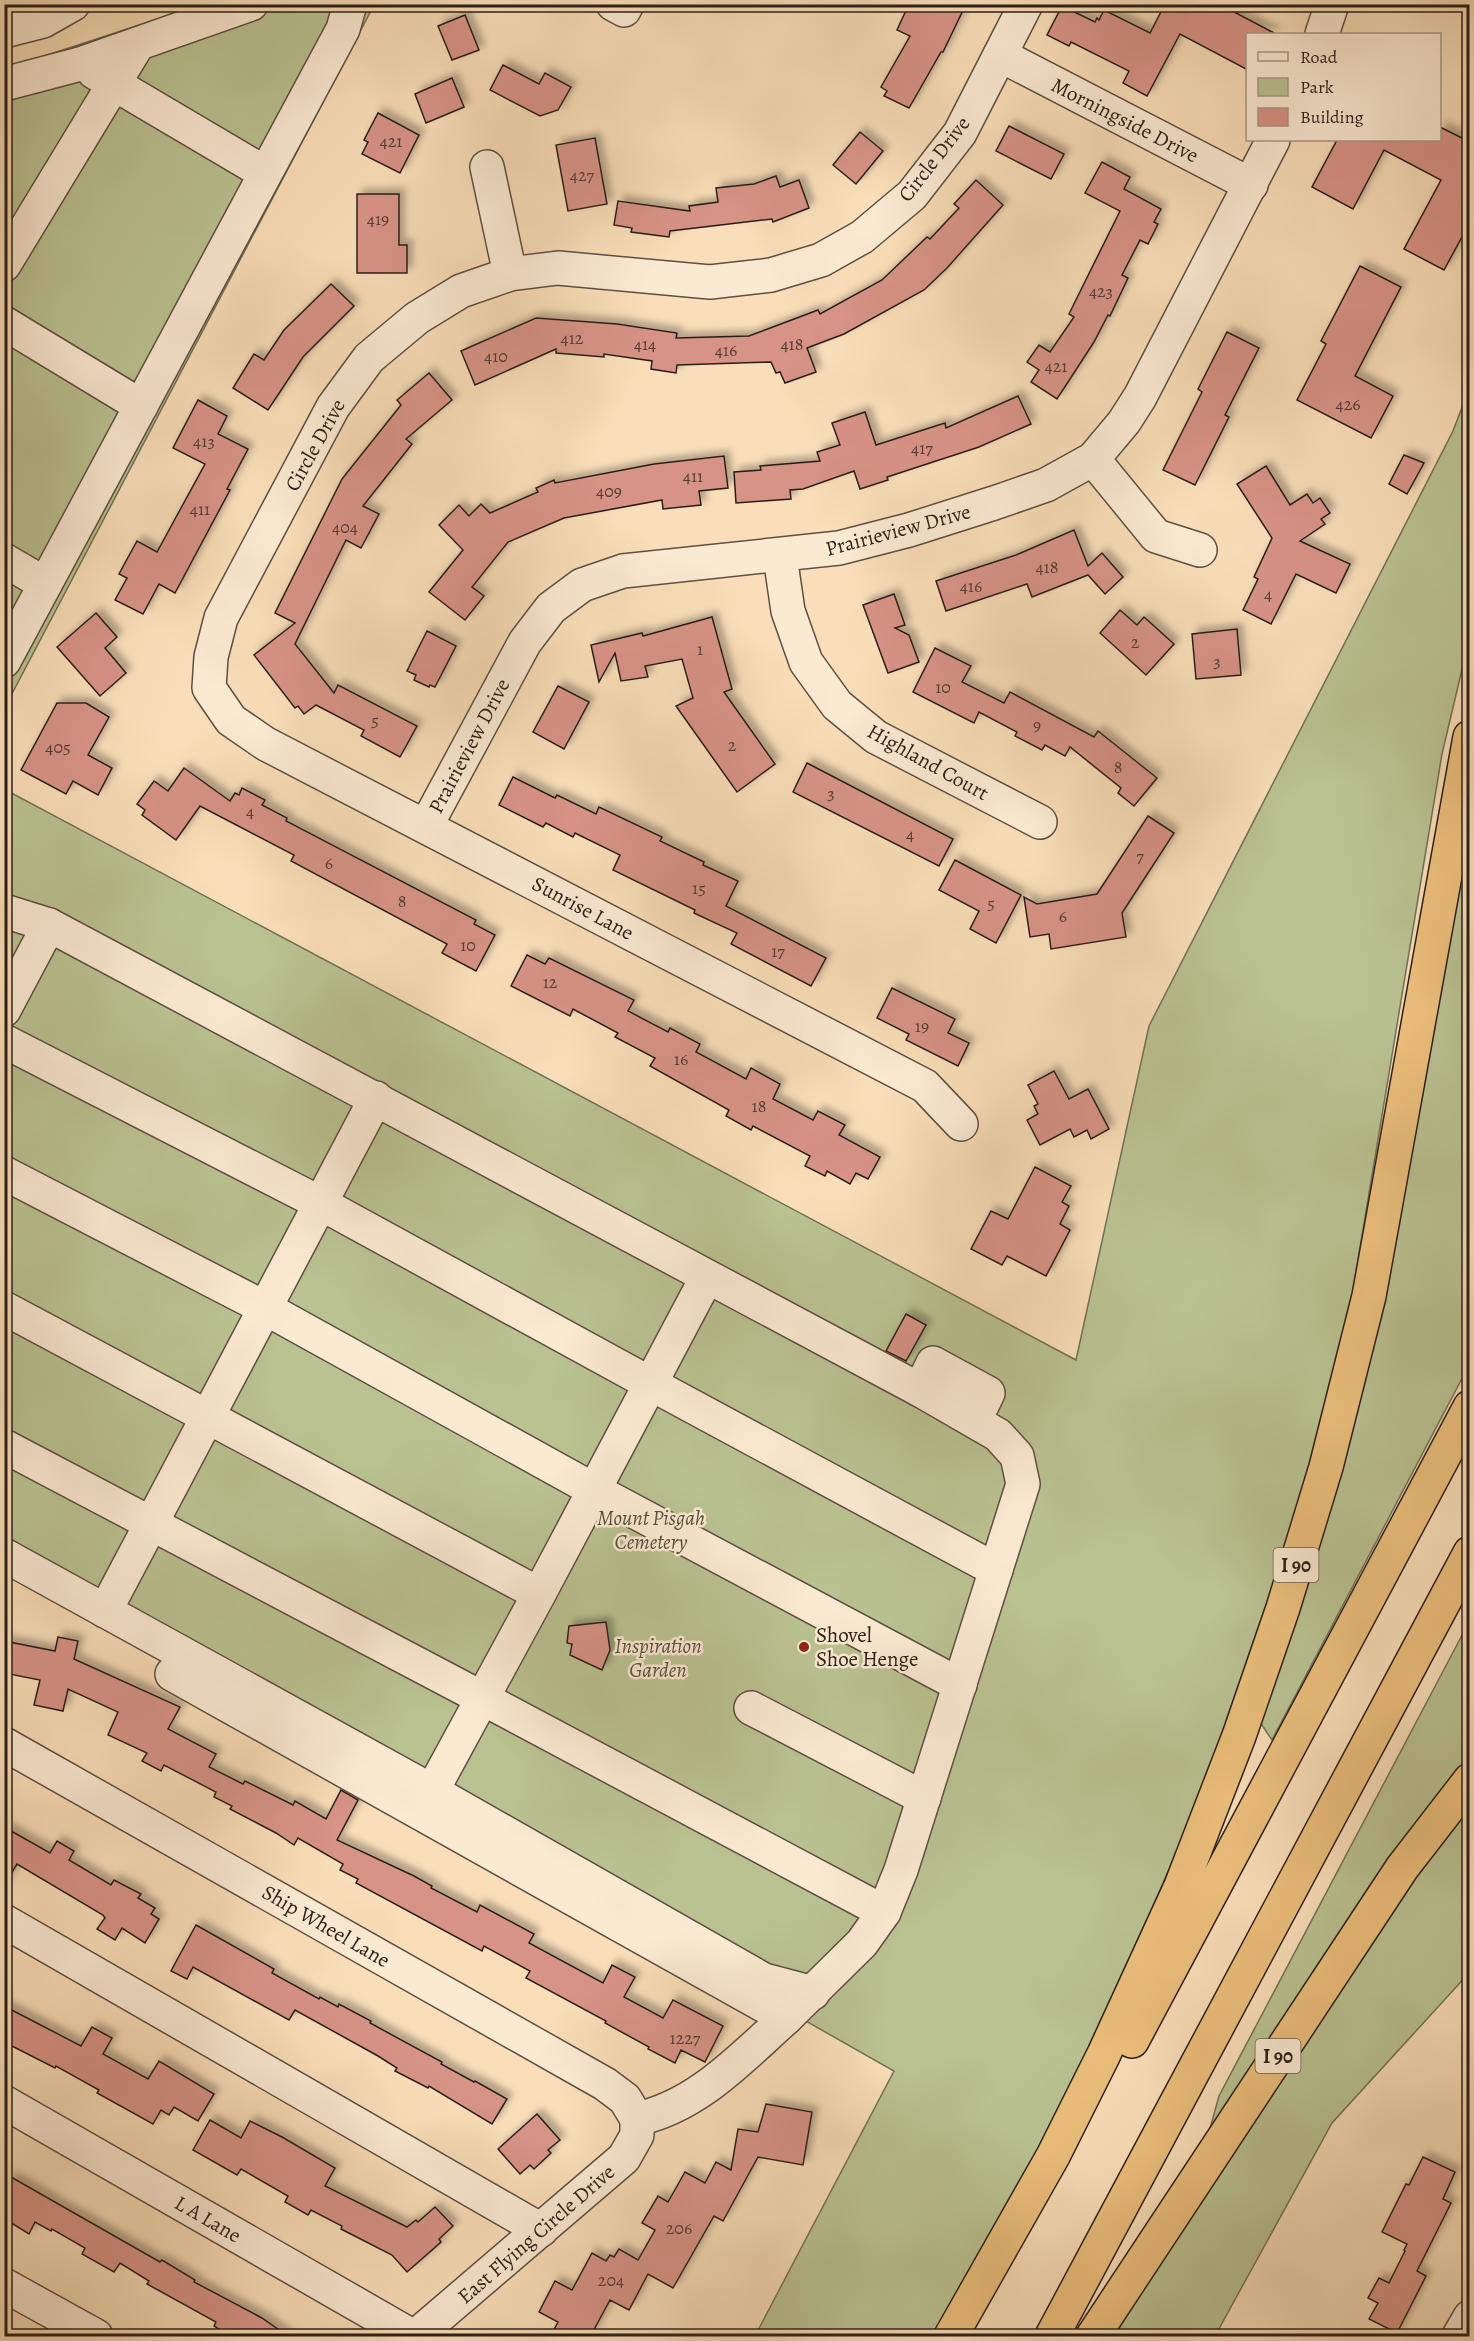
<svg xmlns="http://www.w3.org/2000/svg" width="1474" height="2341" viewBox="0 0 1474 2341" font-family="Alegreya,serif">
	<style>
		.green { fill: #bac292; stroke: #727056; stroke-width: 1.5 }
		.building { fill: #d79386; stroke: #2b1f19; stroke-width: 1.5; filter: url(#shadow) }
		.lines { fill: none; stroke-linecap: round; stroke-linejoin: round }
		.minor-casing { stroke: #5e4f41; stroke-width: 36 }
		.highway-casing { stroke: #2b1f19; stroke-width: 36 }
		.minor { stroke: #fbead2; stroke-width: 33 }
		.highway { stroke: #ecbf7c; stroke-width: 33 }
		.poi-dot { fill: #8f2418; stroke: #fbead2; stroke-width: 2 }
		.labels { text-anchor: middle; stroke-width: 5; stroke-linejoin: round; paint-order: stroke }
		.number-label { font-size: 18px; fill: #563c34 }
		.shield { fill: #fbead2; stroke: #695c50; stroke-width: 1.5 }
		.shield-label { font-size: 20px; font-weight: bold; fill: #2b1f19 }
		.street-label { font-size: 21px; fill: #2b1f19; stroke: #fbead2 }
		.park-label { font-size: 21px; font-style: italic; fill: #56503d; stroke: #fbead2 }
		.poi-label { font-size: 21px; fill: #2b1f19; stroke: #fbead2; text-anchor: start }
	</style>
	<defs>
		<filter id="shadow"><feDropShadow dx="5.5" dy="-5.5" stdDeviation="3" flood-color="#0004"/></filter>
	</defs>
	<rect width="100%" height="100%" fill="#f9deb9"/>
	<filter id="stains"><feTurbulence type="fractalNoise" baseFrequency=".00333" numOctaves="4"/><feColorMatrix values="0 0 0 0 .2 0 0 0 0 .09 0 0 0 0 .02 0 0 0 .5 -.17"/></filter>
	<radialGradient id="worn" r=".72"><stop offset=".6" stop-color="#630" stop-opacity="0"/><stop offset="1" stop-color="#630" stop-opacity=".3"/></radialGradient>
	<g class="green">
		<path d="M 201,5 L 374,5 L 5,707 L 4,69 Z"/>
		<path d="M 1469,389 L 1469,640 L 1442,754 L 1349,1314 L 1291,1532 L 1201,1794 L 1126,1970 L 1016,2198 L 944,2336 L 755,2336 L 894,2071 L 5,1567 L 4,789 L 1076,1360 L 1149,1026 L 1453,431 Z"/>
		<path d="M 1469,797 L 1469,1365 L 1272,1740 L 1260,1722 Z"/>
		<path d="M 1469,1622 L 1469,1760 L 1404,1846 L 1208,2136 L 1219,2096 Z"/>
		<path d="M 1469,1806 L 1469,1973 L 1332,2123 L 1215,2336 L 1114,2336 C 1178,2236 1242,2137 1308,2037 C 1359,1959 1410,1879 1469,1806 Z"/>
	</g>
	<g class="building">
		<path d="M 909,4 L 966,4 L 943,52 L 941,52 L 909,108 L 884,96 L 887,91 L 881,87 L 910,36 L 897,30 Z"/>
		<path d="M 1165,4 L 1219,4 L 1276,34 L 1248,34 L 1248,70 L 1180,34 L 1147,96 L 1123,83 L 1129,71 L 1071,42 L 1069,46 L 1047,35 L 1062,6 L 1095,22 L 1097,18 L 1099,20 L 1104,10 L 1150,33 Z"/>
		<path d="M 465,15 L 479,50 L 452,60 L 438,26 Z"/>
		<path d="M 503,65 L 539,84 L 545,73 L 571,87 L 558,110 L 540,116 L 490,90 Z"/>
		<path d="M 452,78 L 464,107 L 426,123 L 415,94 Z"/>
		<path d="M 378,113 L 419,135 L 400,173 L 362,154 L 368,142 L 364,140 Z"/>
		<path d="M 1009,126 L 1064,154 L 1051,179 L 996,151 Z"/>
		<path d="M 1440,127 L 1470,142 L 1470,222 L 1444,270 L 1404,249 L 1441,180 L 1384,150 L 1353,209 L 1312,187 L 1337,140 L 1440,140 Z"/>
		<path d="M 860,132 L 883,151 L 856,184 L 833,165 Z"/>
		<path d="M 595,138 L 607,204 L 568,211 L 556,145 Z"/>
		<path d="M 1102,162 L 1130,177 L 1124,189 L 1161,209 L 1154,222 L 1158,224 L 1148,244 L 1140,240 L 1122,275 L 1128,278 L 1110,316 L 1108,315 L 1094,342 L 1057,399 L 1031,382 L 1039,370 L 1027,362 L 1039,345 L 1050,352 L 1074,317 L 1069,314 L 1120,211 L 1085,193 Z"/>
		<path d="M 776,176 L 780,187 L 799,180 L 809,208 L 773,222 L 772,219 L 670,231 L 669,237 L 631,232 L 632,228 L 614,225 L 618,201 L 690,211 L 689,206 L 718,202 L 716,188 L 754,184 Z"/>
		<path d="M 976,180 L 1003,205 L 947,268 L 924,290 L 844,334 L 807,348 L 816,372 L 785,383 L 780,372 L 776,373 L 771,362 L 677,365 L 676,373 L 651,369 L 652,361 L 604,354 L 604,357 L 556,353 L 556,349 L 475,385 L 461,351 L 536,318 L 617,324 L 677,333 L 676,338 L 749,336 L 818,310 L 820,314 L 882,280 L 927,237 L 930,239 L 959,208 L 954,204 Z"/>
		<path d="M 357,194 L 399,194 L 399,245 L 407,245 L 407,273 L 357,273 Z"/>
		<path d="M 1360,266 L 1401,287 L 1355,376 L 1393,396 L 1371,438 L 1297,400 L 1326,344 L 1321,341 Z"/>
		<path d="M 331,284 L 354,306 L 303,357 L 268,410 L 233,388 L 254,354 L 264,360 L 284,330 Z"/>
		<path d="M 1227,332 L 1259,348 L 1225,415 L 1229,417 L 1195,485 L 1163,470 L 1202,392 L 1198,389 Z"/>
		<path d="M 429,373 L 452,400 L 406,439 L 412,444 L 363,506 L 379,514 L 361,548 L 346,540 L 295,644 L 334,693 L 338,685 L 417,726 L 400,757 L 361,736 L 364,730 L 316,705 L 304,714 L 298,706 L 295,708 L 254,655 L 295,623 L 275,613 L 342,479 L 401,405 L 397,400 Z"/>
		<path d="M 1018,396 L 1031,424 L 979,447 L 887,477 L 888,480 L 860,489 L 854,471 L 803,489 L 790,490 L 791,499 L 736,503 L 734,472 L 761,470 L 760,466 L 820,461 L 817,452 L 840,445 L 832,423 L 865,412 L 876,445 L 945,423 L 946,428 Z"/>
		<path d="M 198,400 L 227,416 L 218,434 L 248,449 L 227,489 L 230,490 L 175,593 L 159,584 L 143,614 L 115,600 L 127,578 L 119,574 L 137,541 L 157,552 L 205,464 L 173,448 Z"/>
		<path d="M 1404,455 L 1424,463 L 1407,494 L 1389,484 Z"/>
		<path d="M 724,456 L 728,488 L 699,491 L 701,505 L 663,509 L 662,500 L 564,518 L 508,542 L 472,587 L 484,596 L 465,620 L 429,592 L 463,550 L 439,525 L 459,505 L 469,516 L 481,504 L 490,513 L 538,492 L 536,488 L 554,480 L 555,483 L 654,464 Z"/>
		<path d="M 1266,466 L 1290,505 L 1307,494 L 1313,503 L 1320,498 L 1330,513 L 1321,519 L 1325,524 L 1300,541 L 1350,564 L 1336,593 L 1296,574 L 1271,624 L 1243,610 L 1258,579 L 1254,577 L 1272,538 L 1237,484 Z"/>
		<path d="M 1074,530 L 1088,566 L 1102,553 L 1123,577 L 1105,594 L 1088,575 L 1032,597 L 1027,584 L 946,611 L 936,581 L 1016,555 Z"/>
		<path d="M 894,594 L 905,625 L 895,628 L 909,635 L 919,662 L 888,673 L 863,605 Z"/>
		<path d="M 1120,610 L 1137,625 L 1144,617 L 1174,644 L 1146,675 L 1100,633 Z"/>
		<path d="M 96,613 L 117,637 L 105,648 L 126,673 L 100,696 L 57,647 Z"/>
		<path d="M 712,617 L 732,689 L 724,692 L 775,764 L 737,792 L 676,706 L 693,698 L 682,659 L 645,666 L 648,677 L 621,681 L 615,653 L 599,682 L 591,645 L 642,633 L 643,636 Z"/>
		<path d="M 1237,629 L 1241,675 L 1196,679 L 1192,634 Z"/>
		<path d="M 427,631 L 456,646 L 435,687 L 430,685 L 429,687 L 414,680 L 416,675 L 407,671 Z"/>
		<path d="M 935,648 L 971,666 L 962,682 L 1004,703 L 1010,692 L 1094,737 L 1098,731 L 1157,778 L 1134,806 L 1118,793 L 1121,788 L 1070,747 L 1065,756 L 1045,745 L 1042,750 L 1015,736 L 1017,732 L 979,712 L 974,723 L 913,692 Z"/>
		<path d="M 558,686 L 589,702 L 564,749 L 533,732 Z"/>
		<path d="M 57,703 L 86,703 L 109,717 L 88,755 L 112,768 L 98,795 L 73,781 L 66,794 L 21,770 Z"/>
		<path d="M 807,763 L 953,839 L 939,866 L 793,792 Z"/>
		<path d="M 184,768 L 230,801 L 235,793 L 239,795 L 242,788 L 265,800 L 262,805 L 287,818 L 286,821 L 476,920 L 474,924 L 495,935 L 476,971 L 442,953 L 447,944 L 291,861 L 294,855 L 200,806 L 176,840 L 142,815 L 145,810 L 137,804 L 154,781 L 168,791 Z"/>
		<path d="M 513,777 L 555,798 L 557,795 L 596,814 L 599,807 L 662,837 L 660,841 L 704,862 L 703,865 L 738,881 L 726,906 L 826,958 L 811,986 L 731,944 L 737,933 L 694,913 L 695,910 L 613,870 L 620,855 L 575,833 L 573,837 L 546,823 L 543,827 L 499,805 Z"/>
		<path d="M 1148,816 L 1174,833 L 1122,913 L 1126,937 L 1051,949 L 1049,934 L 1030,937 L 1024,897 L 1037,904 L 1097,894 Z"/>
		<path d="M 955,860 L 1021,895 L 996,943 L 970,929 L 979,911 L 939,890 Z"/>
		<path d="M 527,955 L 545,964 L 549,958 L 634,1000 L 628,1011 L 668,1032 L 670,1028 L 700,1044 L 696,1052 L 746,1079 L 751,1068 L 780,1084 L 773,1099 L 813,1120 L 818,1111 L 845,1125 L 839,1135 L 880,1157 L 868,1179 L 856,1173 L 850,1184 L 827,1171 L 825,1176 L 805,1166 L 810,1156 L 753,1126 L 751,1130 L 726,1116 L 729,1110 L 650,1066 L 655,1058 L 615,1037 L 618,1033 L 573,1009 L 570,1016 L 511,986 Z"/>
		<path d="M 892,988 L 955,1019 L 948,1033 L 969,1043 L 958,1066 L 906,1040 L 909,1034 L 877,1018 Z"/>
		<path d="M 1054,1071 L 1069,1099 L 1088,1089 L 1109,1129 L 1091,1139 L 1087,1130 L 1074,1137 L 1070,1129 L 1040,1145 L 1027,1120 L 1038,1114 L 1034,1106 L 1038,1104 L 1028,1085 Z"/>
		<path d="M 1035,1167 L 1071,1186 L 1062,1202 L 1069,1206 L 1060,1224 L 1070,1230 L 1046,1276 L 1007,1256 L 1002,1265 L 971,1249 L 991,1211 L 1008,1219 Z"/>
		<path d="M 906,1314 L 926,1325 L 906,1361 L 886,1351 Z"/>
		<path d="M 606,1622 L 610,1650 L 602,1670 L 570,1655 L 572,1644 L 567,1643 L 569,1626 Z"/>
		<path d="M 58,1637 L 78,1641 L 74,1659 L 180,1707 L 168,1729 L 216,1754 L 209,1767 L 243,1784 L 245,1781 L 293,1805 L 295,1801 L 326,1819 L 341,1790 L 358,1800 L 337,1840 L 414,1876 L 432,1886 L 431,1888 L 477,1912 L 480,1905 L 534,1934 L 529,1943 L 603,1983 L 612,1965 L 635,1977 L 624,1997 L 663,2018 L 673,2000 L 723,2026 L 705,2062 L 681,2050 L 675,2063 L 648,2049 L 649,2047 L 605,2023 L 606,2021 L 526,1978 L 530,1971 L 484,1946 L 482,1951 L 356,1883 L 358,1879 L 340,1870 L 343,1864 L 298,1838 L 294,1845 L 276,1833 L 230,1809 L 232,1806 L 214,1797 L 216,1792 L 164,1765 L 161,1771 L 142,1761 L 147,1753 L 108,1735 L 118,1712 L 68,1689 L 63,1711 L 34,1705 L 40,1680 L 4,1673 L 4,1641 L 55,1651 Z"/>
		<path d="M 4,1827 L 50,1853 L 57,1841 L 74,1851 L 69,1860 L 111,1885 L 114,1880 L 141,1894 L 138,1898 L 155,1908 L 151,1914 L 159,1919 L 145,1943 L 122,1928 L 115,1940 L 97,1929 L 105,1918 L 103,1915 L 17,1864 L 4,1885 Z"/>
		<path d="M 196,1925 L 274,1969 L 272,1973 L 319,1999 L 320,1997 L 338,2007 L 339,2004 L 371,2021 L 370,2023 L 442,2062 L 441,2064 L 474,2082 L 475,2081 L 507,2099 L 492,2124 L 429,2086 L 428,2088 L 395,2071 L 397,2068 L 378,2056 L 295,2010 L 289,2020 L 193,1967 L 187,1979 L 171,1971 Z"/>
		<path d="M 4,2006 L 81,2046 L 92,2027 L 112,2038 L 103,2054 L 148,2079 L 159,2061 L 214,2094 L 198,2121 L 174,2107 L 169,2115 L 161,2110 L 153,2124 L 97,2093 L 99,2090 L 56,2066 L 55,2068 L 4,2042 Z"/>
		<path d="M 766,2104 L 812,2112 L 803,2165 L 758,2157 L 723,2221 L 714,2216 L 673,2288 L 648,2274 L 629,2310 L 610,2300 L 590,2337 L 550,2337 L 558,2322 L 539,2312 L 555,2281 L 572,2290 L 592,2253 L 606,2261 L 610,2255 L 614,2257 L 619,2249 L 638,2260 L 655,2230 L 642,2223 L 658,2196 L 668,2202 L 685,2172 L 705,2183 L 716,2162 L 731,2170 L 738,2129 L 758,2132 Z"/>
		<path d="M 537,2114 L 560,2140 L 548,2150 L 551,2153 L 534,2169 L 530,2165 L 520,2174 L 498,2149 Z"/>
		<path d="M 210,2120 L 241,2138 L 250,2121 L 282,2137 L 335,2168 L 325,2186 L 407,2227 L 416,2220 L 418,2222 L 435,2207 L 453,2226 L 439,2239 L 441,2242 L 407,2272 L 392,2255 L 341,2229 L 342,2226 L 311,2210 L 308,2215 L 285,2202 L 288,2196 L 241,2169 L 237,2175 L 193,2150 Z"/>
		<path d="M 1423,2157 L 1455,2172 L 1443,2199 L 1451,2203 L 1417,2271 L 1426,2276 L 1397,2333 L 1369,2319 L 1378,2303 L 1368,2298 L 1379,2278 L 1389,2283 L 1405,2251 L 1404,2250 L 1407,2244 L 1382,2232 L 1406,2184 L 1409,2185 Z"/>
		<path d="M 11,2177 L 160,2262 L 162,2260 L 195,2280 L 194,2282 L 262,2318 L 289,2337 L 231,2337 L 214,2326 L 216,2322 L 147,2284 L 149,2281 L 120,2263 L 114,2272 L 82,2254 L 85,2248 L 52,2229 L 51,2231 L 35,2222 L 29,2234 L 13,2224 L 4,2219 L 4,2188 Z"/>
	</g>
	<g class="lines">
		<g class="minor-casing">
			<g id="minor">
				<path d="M 613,4 L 624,10 L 627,4"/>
				<path d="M 4,31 L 43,21 L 73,4"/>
				<path d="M 1322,34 L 1332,4"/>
				<path d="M 1000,55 L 1251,185"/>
				<path d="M 94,72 L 265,173"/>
				<path d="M 4,84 L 80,64 L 251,4"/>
				<path d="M 487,167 L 510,274"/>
				<path d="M 4,265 L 138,44"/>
				<path d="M 4,323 L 141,406"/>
				<path d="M 1093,459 L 1156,536 L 1200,550"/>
				<path d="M 780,556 L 788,611 L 806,662 L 837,705 L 876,737 L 1040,822"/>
				<path d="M 4,560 L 45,584"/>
				<path d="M 4,661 L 343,29 L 350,4"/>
				<path d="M 426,826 L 525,642 L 551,608 L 582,585 L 623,571 L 839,548 L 909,530 L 994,503 L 1046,485 L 1093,459 L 1124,422 L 1140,397 L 1273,140"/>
				<path d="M 4,911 L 49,925 L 920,1390 L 998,1435 L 1017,1456 L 1023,1484 L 901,1870 L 884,1912 L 862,1943 L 786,2018"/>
				<path d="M 4,1010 L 49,925"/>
				<path d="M 4,1041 L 320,1203 L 651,1384 L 996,1570"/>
				<path d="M 961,1124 L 925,1086 L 266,744 L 231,720 L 209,688 L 211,657 L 221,618 L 333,407 L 369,358 L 417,318 L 461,291 L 510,274 L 558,268 L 710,282 L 771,275 L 821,260 L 862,237 L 912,195 L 960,133 L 1026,4"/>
				<path d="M 4,1173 L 265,1308 L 594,1490 L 960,1685"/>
				<path d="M 4,1308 L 539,1594"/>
				<path d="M 920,1390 L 933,1363 L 988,1393 L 975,1420"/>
				<path d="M 4,1446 L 482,1698 L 884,1912"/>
				<path d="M 4,1555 L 432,1791 L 764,1980 L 813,1993"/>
				<path d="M 105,1611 L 376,1098"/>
				<path d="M 172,1674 L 786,2018 C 741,2058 698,2106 637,2119"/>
				<path d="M 751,1708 L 924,1798"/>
				<path d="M 4,1744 L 605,2084 L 625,2099 L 637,2119"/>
				<path d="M 432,1791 L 539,1594 L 707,1277"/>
				<path d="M 4,1921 L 541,2230"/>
				<path d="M 4,2102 L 412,2336"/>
				<path d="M 4,2285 L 96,2336"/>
				<path d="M 416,2336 L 624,2158 L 637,2135 L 637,2119"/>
				<path d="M 1459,2336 L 1470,2317"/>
			</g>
		</g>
		<g class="highway-casing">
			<g id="highway">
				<path d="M 1132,2041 L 1470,1407"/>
				<path d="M 951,2336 L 1053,2156 L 1104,2054 L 1181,1886 L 1239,1736 L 1283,1608 L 1326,1467 L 1369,1296 L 1470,737"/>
				<path d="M 1052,2336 L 1470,1553"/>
				<path d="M 1093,2336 L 1402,1868 L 1470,1780"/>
			</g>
		</g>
		<use href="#minor" class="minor"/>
		<use href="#highway" class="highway"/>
	</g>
	<circle class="poi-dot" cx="804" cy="1647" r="6"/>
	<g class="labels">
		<g class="number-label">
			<text x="391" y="147">421</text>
			<text x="582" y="181">427</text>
			<text x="378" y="225">419</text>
			<text x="1101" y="297">423</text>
			<text x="572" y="344">412</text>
			<text x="645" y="350">414</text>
			<text x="792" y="350">418</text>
			<text x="726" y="356">416</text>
			<text x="496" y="362">410</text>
			<text x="1056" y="372">421</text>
			<text x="1348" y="410">426</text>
			<text x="204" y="447">413</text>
			<text x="922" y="454">417</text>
			<text x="693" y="482">411</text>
			<text x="609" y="497">409</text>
			<text x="200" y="515">411</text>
			<text x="345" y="533">404</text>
			<text x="1047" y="573">418</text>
			<text x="971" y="592">416</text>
			<text x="1268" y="600">4</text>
			<text x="1135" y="648">2</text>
			<text x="700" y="655">1</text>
			<text x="1217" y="667">3</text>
			<text x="943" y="693">10</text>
			<text x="375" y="726">5</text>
			<text x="1037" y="731">9</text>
			<text x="732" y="751">2</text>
			<text x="58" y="753">405</text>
			<text x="1118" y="773">8</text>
			<text x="831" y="799">3</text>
			<text x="250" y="817">4</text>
			<text x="910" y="840">4</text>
			<text x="1140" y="862">7</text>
			<text x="329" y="869">6</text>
			<text x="699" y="894">15</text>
			<text x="402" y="907">8</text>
			<text x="991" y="909">5</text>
			<text x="1063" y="922">6</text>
			<text x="468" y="951">10</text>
			<text x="778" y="957">17</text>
			<text x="550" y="988">12</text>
			<text x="922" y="1032">19</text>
			<text x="681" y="1065">16</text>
			<text x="759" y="1112">18</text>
			<text x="685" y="2044">1227</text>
			<text x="679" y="2234">206</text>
			<text x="611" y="2286">204</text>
		</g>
		<g class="shield">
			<rect x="1273.5" y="1548" width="45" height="34" rx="4.5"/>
			<rect x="1255.5" y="2039" width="45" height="34" rx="4.5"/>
		</g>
		<g class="shield-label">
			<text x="1296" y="1572">I 90</text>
			<text x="1278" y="2063">I 90</text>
		</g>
		<g class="street-label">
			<text transform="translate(1125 120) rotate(27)" y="7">Morningside Drive</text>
			<text transform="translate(934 159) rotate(-52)" y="7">Circle Drive</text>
			<text transform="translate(315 445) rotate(-61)" y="7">Circle Drive</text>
			<text transform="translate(898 530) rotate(-15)" y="7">Prairieview Drive</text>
			<text transform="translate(469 746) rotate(-62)" y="7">Prairieview Drive</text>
			<text transform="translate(928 762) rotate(29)" y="7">Highland Court</text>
			<text transform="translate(583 908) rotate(28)" y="7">Sunrise Lane</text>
			<text transform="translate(326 1926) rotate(30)" y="7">Ship Wheel Lane</text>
			<text transform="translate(208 2219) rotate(30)" y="7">L A Lane</text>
			<text transform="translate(536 2234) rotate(-41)" y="7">East Flying Circle Drive</text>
		</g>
		<g class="park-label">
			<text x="651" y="1525">Mount Pisgah<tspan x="651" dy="24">Cemetery</tspan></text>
			<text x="658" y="1653">Inspiration<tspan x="658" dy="24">Garden</tspan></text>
		</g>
		<g class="poi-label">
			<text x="816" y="1642">Shovel<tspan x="816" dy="24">Shoe Henge</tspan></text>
		</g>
	</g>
	<rect width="1474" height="2341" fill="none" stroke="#f9deb9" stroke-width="24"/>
	<rect x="6" y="6" width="1462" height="2329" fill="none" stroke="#2b1f19" stroke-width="3"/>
	<rect x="12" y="12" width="1450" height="2317" fill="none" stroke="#2b1f19" stroke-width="1.5"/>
	<rect x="1246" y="33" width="195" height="108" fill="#fbead2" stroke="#a89988" stroke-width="1.5"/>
	<rect x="1258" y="52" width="30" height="9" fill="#fbead2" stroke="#a89988" stroke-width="1.5"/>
	<text x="1300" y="63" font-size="18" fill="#2b1f19">Road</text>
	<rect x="1258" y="78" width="30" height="18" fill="#bac292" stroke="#a89988" stroke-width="1.5"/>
	<text x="1300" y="93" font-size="18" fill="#2b1f19">Park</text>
	<rect x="1258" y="108" width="30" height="18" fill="#d79386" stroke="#a89988" stroke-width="1.5"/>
	<text x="1300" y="123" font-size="18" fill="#2b1f19">Building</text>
	<rect width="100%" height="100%" filter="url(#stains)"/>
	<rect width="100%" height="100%" fill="url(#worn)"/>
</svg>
